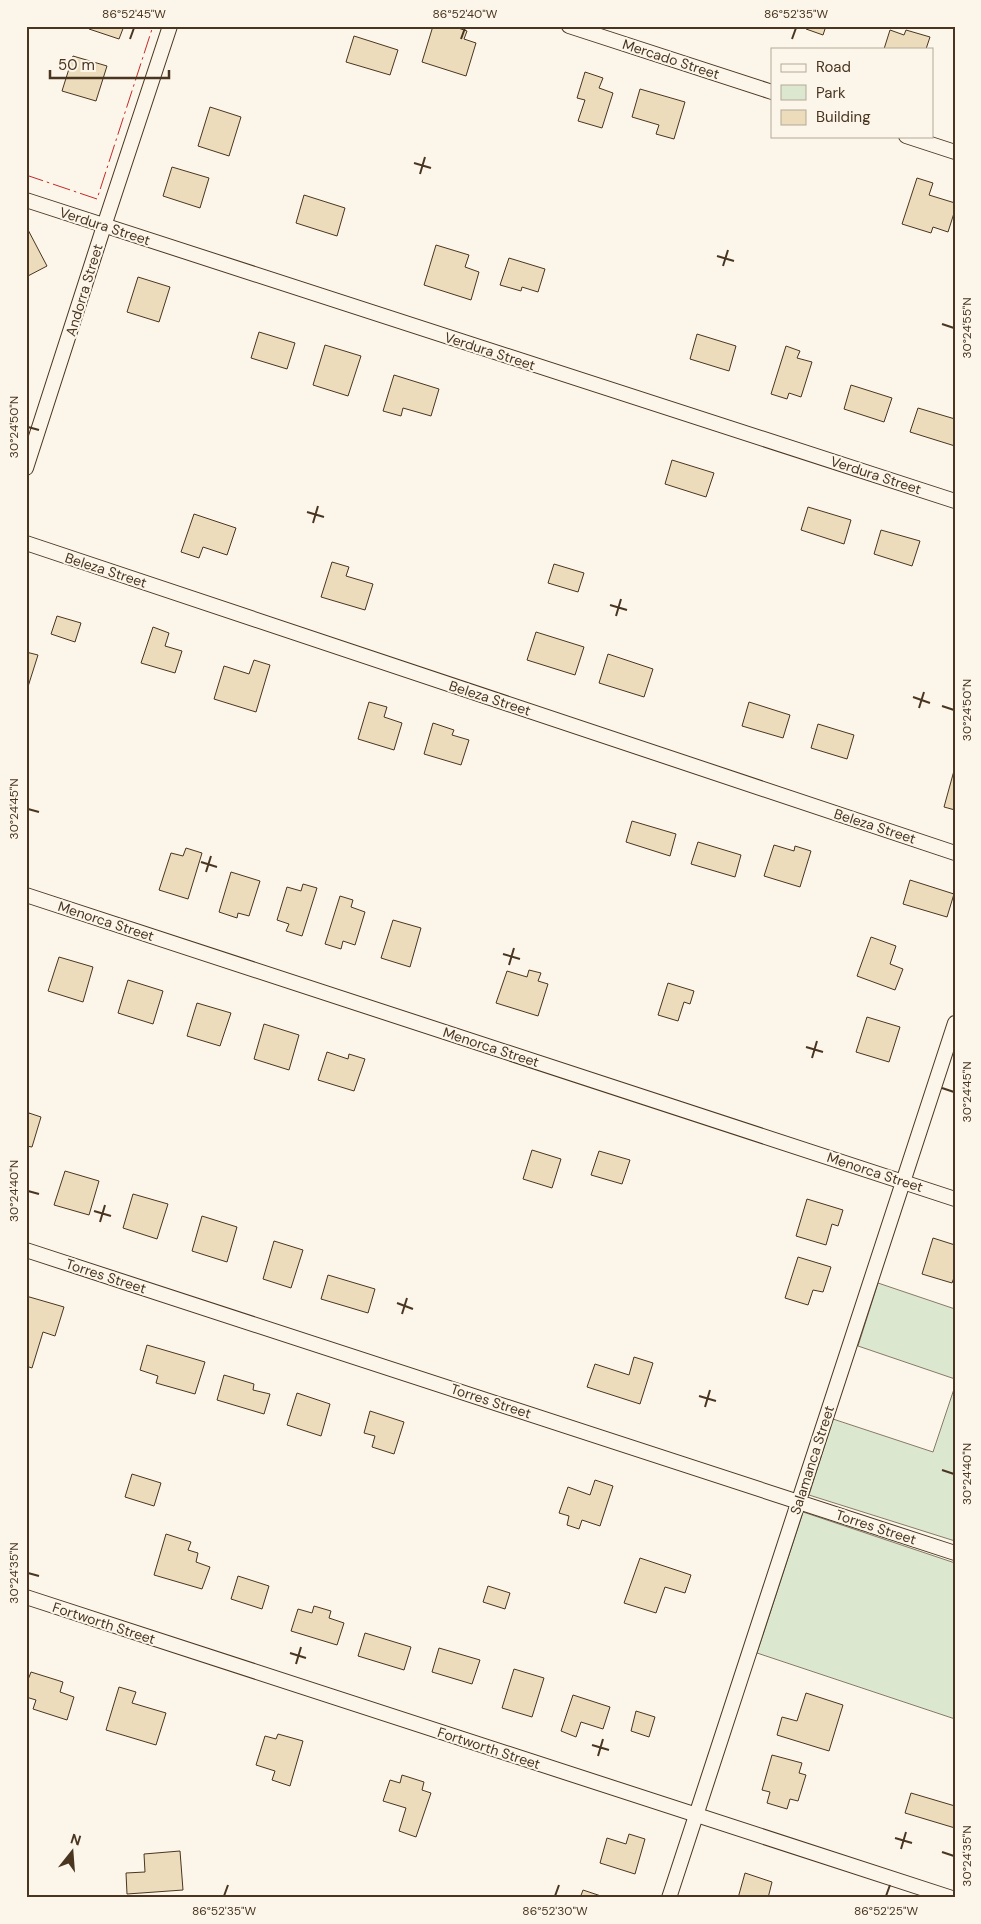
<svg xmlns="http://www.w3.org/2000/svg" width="981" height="1924" viewBox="0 0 981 1924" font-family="'DM Sans',sans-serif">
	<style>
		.green { fill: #dce7d0; stroke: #887966 }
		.building { fill: #ecdcbc; stroke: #4a3520 }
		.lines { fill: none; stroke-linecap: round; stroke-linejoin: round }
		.street-casing { stroke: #4a3520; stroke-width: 16 }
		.street { stroke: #fbf6e9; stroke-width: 14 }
		.power { stroke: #c62828; stroke-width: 1; stroke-dasharray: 18 4 2.5 4; stroke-linecap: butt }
		.ticks { fill: none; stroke: #4a3520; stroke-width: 2 }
		.labels { text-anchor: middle; stroke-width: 4; stroke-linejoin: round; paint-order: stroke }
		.street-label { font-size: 14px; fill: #4a3520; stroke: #fbf6e9 }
		.neatline { fill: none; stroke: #4a3520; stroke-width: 2 }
		.ticks-label { font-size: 12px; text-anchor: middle; fill: #4a3520 }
	</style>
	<rect width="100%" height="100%" fill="#fbf6e9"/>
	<g class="green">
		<path d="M 878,1283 L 955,1309 L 955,1379 L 858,1346 Z"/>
		<path d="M 955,1386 L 955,1541 L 809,1495 L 833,1419 L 933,1452 Z"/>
		<path d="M 803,1512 L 955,1563 L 955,1719 L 757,1653 Z"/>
	</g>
	<g class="building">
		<path d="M 90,26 L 124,26 L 119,39 L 89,29 Z"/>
		<path d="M 433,26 L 452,26 L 467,31 L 464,39 L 476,43 L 466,76 L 422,62 Z"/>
		<path d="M 807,26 L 826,26 L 823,35 L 806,29 Z"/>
		<path d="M 890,30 L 904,35 L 906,30 L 930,37 L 926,49 L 884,49 Z"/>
		<path d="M 354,36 L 398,50 L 390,75 L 346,62 Z"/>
		<path d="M 73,56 L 107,66 L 96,101 L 62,91 Z"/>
		<path d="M 585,72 L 603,78 L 599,88 L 613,93 L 602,128 L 578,121 L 585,100 L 577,98 Z"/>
		<path d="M 640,89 L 685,102 L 674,139 L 656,134 L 659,125 L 632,117 Z"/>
		<path d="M 210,107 L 241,117 L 229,156 L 198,146 Z"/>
		<path d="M 172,167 L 209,178 L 200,208 L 163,196 Z"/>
		<path d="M 917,178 L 933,183 L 929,195 L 955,203 L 955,210 L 948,232 L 933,227 L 931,233 L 902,224 Z"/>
		<path d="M 304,195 L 345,208 L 337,236 L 296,223 Z"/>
		<path d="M 26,226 L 47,266 L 26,277 Z"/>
		<path d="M 436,245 L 469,255 L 465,267 L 479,272 L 471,300 L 424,285 Z"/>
		<path d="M 509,258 L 545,269 L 538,292 L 522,287 L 521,291 L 500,285 Z"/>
		<path d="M 138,277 L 170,287 L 159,322 L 127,312 Z"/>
		<path d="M 259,332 L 295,343 L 287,369 L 251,358 Z"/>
		<path d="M 697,334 L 736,346 L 729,371 L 690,359 Z"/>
		<path d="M 325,345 L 361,356 L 348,396 L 313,385 Z"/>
		<path d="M 786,346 L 800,351 L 797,358 L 812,362 L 801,397 L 789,393 L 787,399 L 771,394 Z"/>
		<path d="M 394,375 L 439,389 L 431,416 L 403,408 L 401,416 L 383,411 Z"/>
		<path d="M 851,385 L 892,398 L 884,422 L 844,409 Z"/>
		<path d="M 918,408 L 955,419 L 955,446 L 910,432 Z"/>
		<path d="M 672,460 L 714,473 L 706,497 L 665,484 Z"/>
		<path d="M 808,507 L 851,520 L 844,544 L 801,530 Z"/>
		<path d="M 194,514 L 236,528 L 227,555 L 203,547 L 199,558 L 181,552 Z"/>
		<path d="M 881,530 L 920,541 L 912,566 L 874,554 Z"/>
		<path d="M 332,562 L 349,567 L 346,576 L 373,584 L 365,610 L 321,597 Z"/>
		<path d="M 554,564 L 584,573 L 578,592 L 548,583 Z"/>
		<path d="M 57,616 L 81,623 L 75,642 L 51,634 Z"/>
		<path d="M 153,627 L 169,633 L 165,646 L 182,651 L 175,673 L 141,663 Z"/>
		<path d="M 536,632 L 584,647 L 575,675 L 527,660 Z"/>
		<path d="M 26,652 L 38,655 L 26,693 Z"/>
		<path d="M 608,654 L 653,669 L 644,697 L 599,683 Z"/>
		<path d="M 254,660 L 270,665 L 256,712 L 214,699 L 224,666 L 249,674 Z"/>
		<path d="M 369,702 L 387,707 L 384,717 L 402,723 L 394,750 L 358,739 Z"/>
		<path d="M 749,702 L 790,715 L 783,738 L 742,726 Z"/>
		<path d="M 433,723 L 454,730 L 452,735 L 469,740 L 461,765 L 424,754 Z"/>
		<path d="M 818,724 L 854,735 L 847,759 L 811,748 Z"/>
		<path d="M 955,767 L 955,810 L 944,807 Z"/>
		<path d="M 632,821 L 676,834 L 670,856 L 626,842 Z"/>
		<path d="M 698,842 L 741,855 L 735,877 L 691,864 Z"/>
		<path d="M 774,845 L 794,851 L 795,846 L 811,851 L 800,887 L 764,876 Z"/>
		<path d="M 186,848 L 202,853 L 188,899 L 159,890 L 171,853 L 183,856 Z"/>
		<path d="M 231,872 L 260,881 L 249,916 L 238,913 L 237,918 L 219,912 Z"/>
		<path d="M 910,880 L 954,894 L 947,917 L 903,904 Z"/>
		<path d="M 303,884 L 317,888 L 302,936 L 286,931 L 289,924 L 277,920 L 287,887 L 301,891 Z"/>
		<path d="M 340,896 L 353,900 L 351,907 L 365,912 L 355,945 L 343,941 L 341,949 L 325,944 Z"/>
		<path d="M 393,920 L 421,928 L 410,967 L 381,958 Z"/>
		<path d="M 871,937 L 896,946 L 890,964 L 903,969 L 895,990 L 857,976 Z"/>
		<path d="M 59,957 L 93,967 L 83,1002 L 48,991 Z"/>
		<path d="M 529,970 L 541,973 L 538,981 L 548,984 L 538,1016 L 496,1003 L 507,971 L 527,977 Z"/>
		<path d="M 128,980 L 163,991 L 153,1024 L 118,1013 Z"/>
		<path d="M 668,983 L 694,991 L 690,1004 L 684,1002 L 678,1021 L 658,1015 Z"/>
		<path d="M 197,1003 L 231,1013 L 220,1046 L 187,1036 Z"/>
		<path d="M 867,1017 L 900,1027 L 889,1062 L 856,1052 Z"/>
		<path d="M 264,1024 L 299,1035 L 289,1070 L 254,1059 Z"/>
		<path d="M 327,1052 L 348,1059 L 349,1054 L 365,1059 L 354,1091 L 318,1080 Z"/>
		<path d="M 29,1113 L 41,1117 L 32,1147 L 26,1146 L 26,1120 Z"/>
		<path d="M 532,1150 L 561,1159 L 552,1188 L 523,1179 Z"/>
		<path d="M 599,1151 L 630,1160 L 622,1184 L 591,1175 Z"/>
		<path d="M 65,1171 L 99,1181 L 89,1215 L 54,1205 Z"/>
		<path d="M 133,1194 L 168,1204 L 157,1239 L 123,1228 Z"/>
		<path d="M 807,1199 L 843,1210 L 838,1226 L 832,1224 L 826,1245 L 796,1236 Z"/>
		<path d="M 202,1216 L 237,1227 L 227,1262 L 192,1251 Z"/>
		<path d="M 933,1238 L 955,1245 L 955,1275 L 952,1283 L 922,1274 Z"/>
		<path d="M 274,1241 L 303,1250 L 291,1288 L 263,1279 Z"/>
		<path d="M 798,1257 L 831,1267 L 823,1292 L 813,1290 L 808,1305 L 785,1298 Z"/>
		<path d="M 328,1275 L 375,1289 L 368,1313 L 321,1299 Z"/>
		<path d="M 26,1296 L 64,1307 L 55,1336 L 43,1332 L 32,1368 L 26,1366 Z"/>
		<path d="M 147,1345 L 205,1362 L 195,1394 L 156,1383 L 158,1376 L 140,1370 Z"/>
		<path d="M 634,1357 L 653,1363 L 640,1404 L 587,1387 L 595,1364 L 629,1375 Z"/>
		<path d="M 224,1375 L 254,1384 L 253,1390 L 270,1394 L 264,1414 L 217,1400 Z"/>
		<path d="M 297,1393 L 330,1404 L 321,1436 L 287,1425 Z"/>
		<path d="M 370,1411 L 404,1422 L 394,1454 L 372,1447 L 375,1436 L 364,1433 Z"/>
		<path d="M 132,1474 L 161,1483 L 154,1506 L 125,1497 Z"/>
		<path d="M 595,1480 L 613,1486 L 600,1526 L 582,1520 L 579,1529 L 567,1525 L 569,1516 L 559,1513 L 568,1487 L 590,1495 Z"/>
		<path d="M 166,1534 L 191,1542 L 188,1550 L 198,1553 L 196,1562 L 210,1567 L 202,1589 L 154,1575 Z"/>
		<path d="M 640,1558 L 691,1575 L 685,1593 L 665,1587 L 656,1613 L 624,1603 Z"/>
		<path d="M 238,1576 L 269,1586 L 262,1609 L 231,1599 Z"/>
		<path d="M 488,1586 L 510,1593 L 505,1609 L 483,1602 Z"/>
		<path d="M 314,1606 L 331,1611 L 329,1618 L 344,1623 L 337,1645 L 291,1631 L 298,1609 L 312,1613 Z"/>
		<path d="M 365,1633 L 411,1647 L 404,1670 L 358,1656 Z"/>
		<path d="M 439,1648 L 480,1660 L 472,1684 L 432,1672 Z"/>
		<path d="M 514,1669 L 544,1678 L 532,1717 L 502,1708 Z"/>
		<path d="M 31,1672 L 63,1682 L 60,1692 L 74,1697 L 67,1720 L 33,1709 L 36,1700 L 26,1697 L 26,1685 Z"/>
		<path d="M 119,1687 L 136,1692 L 132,1703 L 166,1713 L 156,1745 L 106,1730 Z"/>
		<path d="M 806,1693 L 843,1705 L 829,1751 L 777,1735 L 782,1717 L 797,1721 Z"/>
		<path d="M 573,1695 L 610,1707 L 603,1729 L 581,1722 L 576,1737 L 561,1731 Z"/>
		<path d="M 636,1711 L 655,1717 L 649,1737 L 631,1731 Z"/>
		<path d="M 278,1734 L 303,1741 L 290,1786 L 272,1780 L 275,1771 L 256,1765 L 265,1736 L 276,1739 Z"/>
		<path d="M 772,1755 L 802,1763 L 799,1773 L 806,1775 L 798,1801 L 790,1799 L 787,1809 L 767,1803 L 770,1792 L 762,1790 Z"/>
		<path d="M 402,1775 L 424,1782 L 422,1790 L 431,1793 L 416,1837 L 399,1831 L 406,1808 L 383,1801 L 390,1780 L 400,1783 Z"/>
		<path d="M 911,1793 L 955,1806 L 955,1828 L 905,1813 Z"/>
		<path d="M 629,1834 L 645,1839 L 635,1874 L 600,1863 L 607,1838 L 626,1844 Z"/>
		<path d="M 180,1851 L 183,1890 L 127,1894 L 126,1873 L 145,1872 L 144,1854 Z"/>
		<path d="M 745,1873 L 772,1882 L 768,1898 L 738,1898 Z"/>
		<path d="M 583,1890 L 607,1898 L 580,1898 Z"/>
	</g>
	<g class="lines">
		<g class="street-casing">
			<g id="street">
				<path d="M 569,26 L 772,92"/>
				<path d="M 906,136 L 955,152"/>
				<path d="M 26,200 L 955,501"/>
				<path d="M 26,468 L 104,226 L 170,26"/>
				<path d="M 26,543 L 955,853"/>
				<path d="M 26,895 L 955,1199"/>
				<path d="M 26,1250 L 955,1553"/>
				<path d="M 26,1597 L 952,1898"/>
				<path d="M 669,1898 L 955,1023"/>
			</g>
		</g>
		<use href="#street" class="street"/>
		<path class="power" d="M 26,175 L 97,199 L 153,26"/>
	</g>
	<path class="ticks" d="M 130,39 L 134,28M 461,39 L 465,28M 792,39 L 796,28M 414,163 L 431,168M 420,174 L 425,157M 717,256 L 734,261M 723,266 L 728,250M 942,324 L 954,328M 28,427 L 39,430M 307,512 L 324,517M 313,523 L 318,506M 610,605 L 627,610M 616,616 L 621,599M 913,697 L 930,703M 942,706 L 954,710M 919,708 L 924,692M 28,809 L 39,812M 201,862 L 217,867M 206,872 L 211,856M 503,954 L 520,959M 509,965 L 514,948M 806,1047 L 823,1052M 812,1058 L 817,1041M 942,1088 L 954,1092M 28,1191 L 39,1194M 94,1211 L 111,1216M 100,1222 L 105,1205M 397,1303 L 413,1309M 402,1314 L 407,1298M 699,1396 L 716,1401M 705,1407 L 710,1390M 942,1470 L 954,1474M 28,1573 L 39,1576M 290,1653 L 306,1658M 296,1664 L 301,1647M 592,1745 L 609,1750M 598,1756 L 603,1739M 895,1838 L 912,1843M 901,1849 L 906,1832M 942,1852 L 954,1856M 224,1896 L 228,1885M 555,1896 L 559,1885M 886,1896 L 890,1885"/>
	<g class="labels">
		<g class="street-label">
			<text transform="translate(671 59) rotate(18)" y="5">Mercado Street</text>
			<text transform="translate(105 226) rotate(18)" y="5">Verdura Street</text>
			<text transform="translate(84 290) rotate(-73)" y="5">Andorra Street</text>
			<text transform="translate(490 351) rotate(18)" y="5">Verdura Street</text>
			<text transform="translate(876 475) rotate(18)" y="5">Verdura Street</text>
			<text transform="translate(106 570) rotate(18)" y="5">Beleza Street</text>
			<text transform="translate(490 698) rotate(18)" y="5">Beleza Street</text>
			<text transform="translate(875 826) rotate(18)" y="5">Beleza Street</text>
			<text transform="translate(106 921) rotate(18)" y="5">Menorca Street</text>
			<text transform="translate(491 1047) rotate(18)" y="5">Menorca Street</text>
			<text transform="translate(875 1172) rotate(18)" y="5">Menorca Street</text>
			<text transform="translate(106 1276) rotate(18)" y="5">Torres Street</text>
			<text transform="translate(491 1401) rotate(18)" y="5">Torres Street</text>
			<text transform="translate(812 1460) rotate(-72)" y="5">Salamanca Street</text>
			<text transform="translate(876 1527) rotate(18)" y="5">Torres Street</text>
			<text transform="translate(104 1623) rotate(18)" y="5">Fortworth Street</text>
			<text transform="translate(489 1748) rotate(18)" y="5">Fortworth Street</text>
		</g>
	</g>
	<rect width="981" height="1924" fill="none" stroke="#fbf6e9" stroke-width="55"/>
	<rect x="771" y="48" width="162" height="90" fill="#fbf6e9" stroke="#b4a999"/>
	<rect x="781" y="64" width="25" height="8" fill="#fbf6e9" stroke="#b4a999"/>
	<text x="816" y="72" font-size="15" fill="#4a3520">Road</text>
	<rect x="781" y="85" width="25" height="15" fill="#dce7d0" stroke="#b4a999"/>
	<text x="816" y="98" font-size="15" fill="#4a3520">Park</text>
	<rect x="781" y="110" width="25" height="15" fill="#ecdcbc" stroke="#b4a999"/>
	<text x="816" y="122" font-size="15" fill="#4a3520">Building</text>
	<g transform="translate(72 1852) rotate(17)" stroke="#fbf6e9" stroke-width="4" paint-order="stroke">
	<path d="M0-4L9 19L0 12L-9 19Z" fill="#4a3520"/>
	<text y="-8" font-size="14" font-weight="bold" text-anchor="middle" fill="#4a3520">N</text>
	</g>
	<path d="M50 70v8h119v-8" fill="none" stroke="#4a3520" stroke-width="2.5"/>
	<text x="58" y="70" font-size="15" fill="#4a3520" stroke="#fbf6e9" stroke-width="4" paint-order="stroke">50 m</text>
	<rect x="28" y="28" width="926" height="1868" class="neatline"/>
	<g class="ticks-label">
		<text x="134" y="18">86°52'45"W</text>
		<text x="465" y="18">86°52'40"W</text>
		<text x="796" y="18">86°52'35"W</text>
		<text transform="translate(967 328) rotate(-90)" y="4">30°24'55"N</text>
		<text transform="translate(14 427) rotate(-90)" y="4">30°24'50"N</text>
		<text transform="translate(967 710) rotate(-90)" y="4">30°24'50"N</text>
		<text transform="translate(14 809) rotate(-90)" y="4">30°24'45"N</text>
		<text transform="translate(967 1092) rotate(-90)" y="4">30°24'45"N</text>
		<text transform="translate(14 1191) rotate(-90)" y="4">30°24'40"N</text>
		<text transform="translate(967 1474) rotate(-90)" y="4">30°24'40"N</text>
		<text transform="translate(14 1573) rotate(-90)" y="4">30°24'35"N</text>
		<text transform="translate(967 1856) rotate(-90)" y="4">30°24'35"N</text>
		<text x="224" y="1915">86°52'35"W</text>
		<text x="555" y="1915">86°52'30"W</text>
		<text x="886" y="1915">86°52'25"W</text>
	</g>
</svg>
